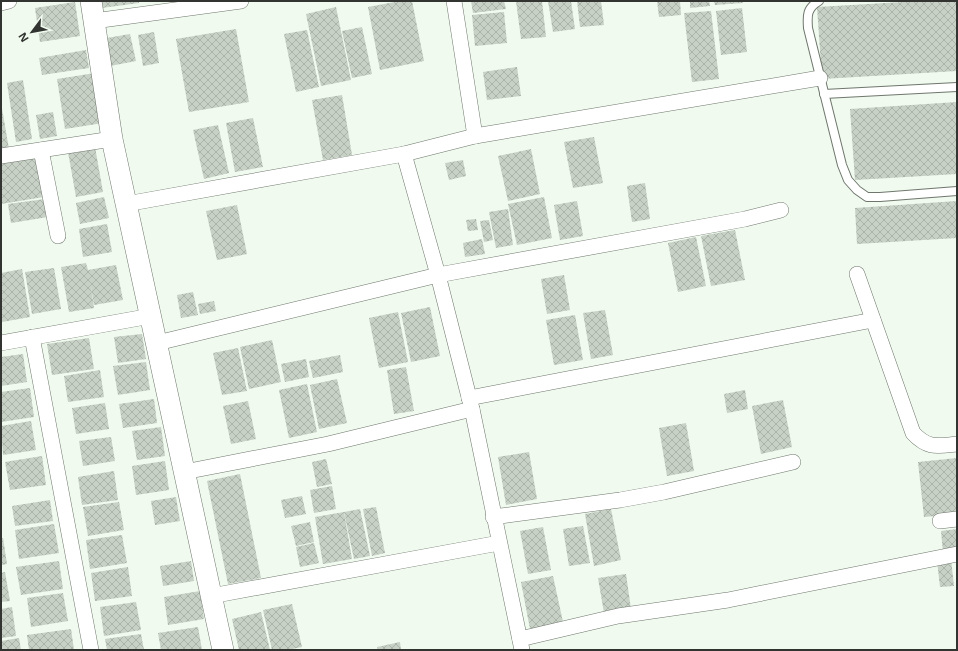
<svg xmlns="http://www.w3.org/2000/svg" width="958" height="651" viewBox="0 0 958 651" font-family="'Open Sans',sans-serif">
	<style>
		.building { fill: url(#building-cross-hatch) }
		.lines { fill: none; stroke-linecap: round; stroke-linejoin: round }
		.lane-casing { stroke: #6f776d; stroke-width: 10 }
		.street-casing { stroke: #6f776d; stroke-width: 16 }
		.secondary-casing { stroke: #6f776d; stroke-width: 22 }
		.lane { stroke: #fff; stroke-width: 8 }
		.street { stroke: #fff; stroke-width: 15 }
		.secondary { stroke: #fff; stroke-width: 21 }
	</style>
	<defs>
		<pattern id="building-cross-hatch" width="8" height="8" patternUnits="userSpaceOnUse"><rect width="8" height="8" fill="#c8d1c6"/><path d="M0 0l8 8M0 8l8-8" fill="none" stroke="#acb4aa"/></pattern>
	</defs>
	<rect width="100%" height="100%" fill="#f0faee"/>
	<g class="building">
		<path d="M 101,1 L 139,1 L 139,3 L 102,8 Z"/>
		<path d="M 400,1 L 412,1 L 424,61 L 380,70 L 368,7 Z"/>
		<path d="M 471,1 L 504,1 L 506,9 L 473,13 Z"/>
		<path d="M 516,1 L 542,1 L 546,37 L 521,39 Z"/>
		<path d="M 548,1 L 571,1 L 575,29 L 553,32 Z"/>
		<path d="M 577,1 L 601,1 L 604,25 L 580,27 Z"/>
		<path d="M 657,1 L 680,1 L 681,15 L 659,17 Z"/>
		<path d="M 690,1 L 709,1 L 710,6 L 690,8 Z"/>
		<path d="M 714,1 L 743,1 L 743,3 L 715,5 Z"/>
		<path d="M 920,1 L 957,1 L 957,71 L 822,79 L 817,7 Z"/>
		<path d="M 75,2 L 80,36 L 40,42 L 35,8 Z"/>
		<path d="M 336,7 L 351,80 L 321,86 L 306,14 Z"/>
		<path d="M 742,8 L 747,52 L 721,55 L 716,11 Z"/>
		<path d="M 711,11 L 719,79 L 692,82 L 684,13 Z"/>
		<path d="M 504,12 L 507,43 L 475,46 L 472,15 Z"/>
		<path d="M 362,27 L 372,74 L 352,78 L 342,31 Z"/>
		<path d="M 236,29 L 249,102 L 189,112 L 176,39 Z"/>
		<path d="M 307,30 L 319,87 L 296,92 L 284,34 Z"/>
		<path d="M 154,32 L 159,63 L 143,66 L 138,35 Z"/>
		<path d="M 130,34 L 136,61 L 105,67 L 101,39 Z"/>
		<path d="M 86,50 L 89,68 L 42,75 L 39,58 Z"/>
		<path d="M 517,67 L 521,96 L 487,100 L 483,72 Z"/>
		<path d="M 95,73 L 103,123 L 65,129 L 57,79 Z"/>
		<path d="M 23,80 L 32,139 L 16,142 L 7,83 Z"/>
		<path d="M 342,95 L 352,155 L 323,160 L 312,100 Z"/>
		<path d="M 957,102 L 957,174 L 855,180 L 850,109 Z"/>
		<path d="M 1,103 L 9,149 L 1,150 Z"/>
		<path d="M 53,112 L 57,136 L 40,139 L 36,115 Z"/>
		<path d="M 253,118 L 263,167 L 235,172 L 226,123 Z"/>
		<path d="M 218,125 L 229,173 L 204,179 L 193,130 Z"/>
		<path d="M 594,137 L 603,183 L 573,188 L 564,142 Z"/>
		<path d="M 95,147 L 103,192 L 76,197 L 68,152 Z"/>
		<path d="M 531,149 L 540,194 L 508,201 L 498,156 Z"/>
		<path d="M 36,156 L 44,197 L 1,204 L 1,162 Z"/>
		<path d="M 463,160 L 466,176 L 449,180 L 445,163 Z"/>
		<path d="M 645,183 L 650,219 L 632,222 L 627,186 Z"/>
		<path d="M 104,197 L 109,218 L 80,224 L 76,203 Z"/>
		<path d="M 544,197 L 552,238 L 517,245 L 508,204 Z"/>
		<path d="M 45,199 L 48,217 L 11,223 L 8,204 Z"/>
		<path d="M 577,201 L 583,236 L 560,240 L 554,205 Z"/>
		<path d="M 957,201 L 957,238 L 857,244 L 855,208 Z"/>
		<path d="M 237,205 L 247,254 L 217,260 L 206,211 Z"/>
		<path d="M 508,209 L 513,245 L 496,248 L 489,212 Z"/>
		<path d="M 476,219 L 478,230 L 468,231 L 466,220 Z"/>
		<path d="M 489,220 L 493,240 L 484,242 L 480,221 Z"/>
		<path d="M 107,224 L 112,252 L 83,257 L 79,229 Z"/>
		<path d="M 735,230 L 745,280 L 711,286 L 701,236 Z"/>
		<path d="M 696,237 L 706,286 L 678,292 L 668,243 Z"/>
		<path d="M 482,239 L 485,254 L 465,257 L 463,243 Z"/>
		<path d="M 86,263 L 88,270 L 116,265 L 123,300 L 94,305 L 90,281 L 94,308 L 69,312 L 61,267 Z"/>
		<path d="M 54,268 L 61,309 L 32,314 L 25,272 Z"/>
		<path d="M 22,269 L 30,317 L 2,322 L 1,273 Z"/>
		<path d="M 564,275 L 570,310 L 547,314 L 541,279 Z"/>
		<path d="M 193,292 L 198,315 L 181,318 L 177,295 Z"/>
		<path d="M 214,301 L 216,311 L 200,314 L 198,304 Z"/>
		<path d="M 430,307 L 440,356 L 411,362 L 401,313 Z"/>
		<path d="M 605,310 L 613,355 L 591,359 L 583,313 Z"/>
		<path d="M 398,312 L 408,362 L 379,368 L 369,318 Z"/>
		<path d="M 575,315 L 583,360 L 554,365 L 546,320 Z"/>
		<path d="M 142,334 L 146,359 L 118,363 L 114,337 Z"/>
		<path d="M 89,338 L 94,369 L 52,375 L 47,344 Z"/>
		<path d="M 272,340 L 281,382 L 249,389 L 240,347 Z"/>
		<path d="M 238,348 L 247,391 L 222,395 L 213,353 Z"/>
		<path d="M 23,354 L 27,382 L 1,386 L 1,357 Z"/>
		<path d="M 340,355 L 343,372 L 313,378 L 309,361 Z"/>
		<path d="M 306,359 L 309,377 L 285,382 L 281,364 Z"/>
		<path d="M 146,362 L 150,390 L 118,395 L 113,366 Z"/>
		<path d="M 406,367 L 414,411 L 394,414 L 387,370 Z"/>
		<path d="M 100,370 L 104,397 L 68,402 L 64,376 Z"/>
		<path d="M 337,379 L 347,423 L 319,429 L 310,385 Z"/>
		<path d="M 307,384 L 317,432 L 289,438 L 279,390 Z"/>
		<path d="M 30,388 L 34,417 L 1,422 L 1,392 Z"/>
		<path d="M 745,390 L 748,409 L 727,413 L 724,394 Z"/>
		<path d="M 154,399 L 157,423 L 123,428 L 119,404 Z"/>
		<path d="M 783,400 L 792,447 L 761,454 L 752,406 Z"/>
		<path d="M 248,401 L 256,439 L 231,444 L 223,406 Z"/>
		<path d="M 105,403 L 109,429 L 76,434 L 72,408 Z"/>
		<path d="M 31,421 L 36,450 L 3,455 L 1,426 Z"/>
		<path d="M 686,423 L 694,471 L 667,476 L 659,428 Z"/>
		<path d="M 161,427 L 165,456 L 137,460 L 132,431 Z"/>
		<path d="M 111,437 L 115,461 L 83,466 L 79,441 Z"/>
		<path d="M 529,452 L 537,499 L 506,505 L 498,457 Z"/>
		<path d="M 42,456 L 46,485 L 10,490 L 5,462 Z"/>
		<path d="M 957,458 L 957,514 L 924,517 L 918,462 Z"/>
		<path d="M 326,459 L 332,484 L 317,487 L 312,462 Z"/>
		<path d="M 165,461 L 169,490 L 136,495 L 132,466 Z"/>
		<path d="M 114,471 L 118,500 L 82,505 L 78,477 Z"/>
		<path d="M 240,474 L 261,578 L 228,584 L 207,481 Z"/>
		<path d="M 332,486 L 336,509 L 314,513 L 310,490 Z"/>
		<path d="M 302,496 L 306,514 L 285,518 L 281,500 Z"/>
		<path d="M 176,497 L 180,521 L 155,525 L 151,501 Z"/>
		<path d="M 50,500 L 53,521 L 15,526 L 12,506 Z"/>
		<path d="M 119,502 L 124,530 L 88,536 L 83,507 Z"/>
		<path d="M 376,507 L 385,553 L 372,556 L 363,509 Z"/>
		<path d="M 360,509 L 370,556 L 354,559 L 344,512 Z"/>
		<path d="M 611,509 L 621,560 L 594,566 L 585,514 Z"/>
		<path d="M 344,512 L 352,559 L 323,564 L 315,517 Z"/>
		<path d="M 310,522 L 314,542 L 296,546 L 291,526 Z"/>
		<path d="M 54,524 L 59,553 L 19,559 L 15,530 Z"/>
		<path d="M 583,526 L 590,563 L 569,566 L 563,529 Z"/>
		<path d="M 543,527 L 551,570 L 528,574 L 520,531 Z"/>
		<path d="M 957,529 L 957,552 L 943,553 L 941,531 Z"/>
		<path d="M 122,535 L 127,563 L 90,569 L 86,540 Z"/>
		<path d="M 3,538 L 7,564 L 1,565 L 1,539 Z"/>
		<path d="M 314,543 L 319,563 L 300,567 L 296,547 Z"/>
		<path d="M 951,559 L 954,586 L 940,587 L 937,561 Z"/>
		<path d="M 59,561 L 63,589 L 21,595 L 16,567 Z"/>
		<path d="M 191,561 L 194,581 L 163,586 L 160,566 Z"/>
		<path d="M 128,567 L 132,596 L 95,601 L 91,573 Z"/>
		<path d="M 5,572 L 10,601 L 1,602 L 1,573 Z"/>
		<path d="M 626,574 L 631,609 L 604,613 L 598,578 Z"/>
		<path d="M 553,576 L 563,622 L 530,629 L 521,582 Z"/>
		<path d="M 200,591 L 204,619 L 168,625 L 164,597 Z"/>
		<path d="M 63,593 L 68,621 L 31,627 L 27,598 Z"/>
		<path d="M 136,602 L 141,630 L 104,636 L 100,607 Z"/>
		<path d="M 292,604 L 302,647 L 287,650 L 272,650 L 263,610 Z"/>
		<path d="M 12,607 L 16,636 L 1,638 L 1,609 Z"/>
		<path d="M 261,612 L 270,650 L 239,650 L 232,619 Z"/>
		<path d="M 198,627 L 202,650 L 161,650 L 158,633 Z"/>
		<path d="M 71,629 L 74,650 L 29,650 L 27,635 Z"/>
		<path d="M 141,634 L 144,650 L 107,650 L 105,639 Z"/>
		<path d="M 19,638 L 21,650 L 1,650 L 1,641 Z"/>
		<path d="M 400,642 L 401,650 L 377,650 L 377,647 Z"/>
	</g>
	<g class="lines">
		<g class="lane-casing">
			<g id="lane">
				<path d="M 819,1 C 807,8 807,15 808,28 L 842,165 L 848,180 L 857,190 L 867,197 L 880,197 L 957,191"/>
				<path d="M 824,94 L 957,87"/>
			</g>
		</g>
		<g class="street-casing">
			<g id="street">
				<path d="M 454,1 L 475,136"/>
				<path d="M 1,3 L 9,1"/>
				<path d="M 94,21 L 241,1"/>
				<path d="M 41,150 L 58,236"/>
				<path d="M 404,154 L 438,275 L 472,409 L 522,650"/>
				<path d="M 1,156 L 112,139"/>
				<path d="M 126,204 L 404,154 L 475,136 L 820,78"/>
				<path d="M 857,274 L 913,433 C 928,449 937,446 957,444"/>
				<path d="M 32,337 L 91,650"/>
				<path d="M 1,343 L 151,316"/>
				<path d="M 157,343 L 438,275 L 745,219 L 781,210"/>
				<path d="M 469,398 L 873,320"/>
				<path d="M 184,472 L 328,444 L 472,409"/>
				<path d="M 493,517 L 620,500 L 664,492 L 793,462"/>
				<path d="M 940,521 L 957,519"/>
				<path d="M 211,596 L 499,543"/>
				<path d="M 520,639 L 618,616 L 728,600 L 957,554"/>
			</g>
		</g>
		<g class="secondary-casing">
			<path id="secondary" d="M 91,1 L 112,139 L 223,650"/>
		</g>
		<use href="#lane" class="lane"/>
		<use href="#street" class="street"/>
		<use href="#secondary" class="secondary"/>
	</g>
	<rect width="958" height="651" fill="none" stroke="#313430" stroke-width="4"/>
	<g transform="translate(32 32) rotate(238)" stroke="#f0faee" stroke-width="3" paint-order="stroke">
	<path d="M0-3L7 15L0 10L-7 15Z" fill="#313430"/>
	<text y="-6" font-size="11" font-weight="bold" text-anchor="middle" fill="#313430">N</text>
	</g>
</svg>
